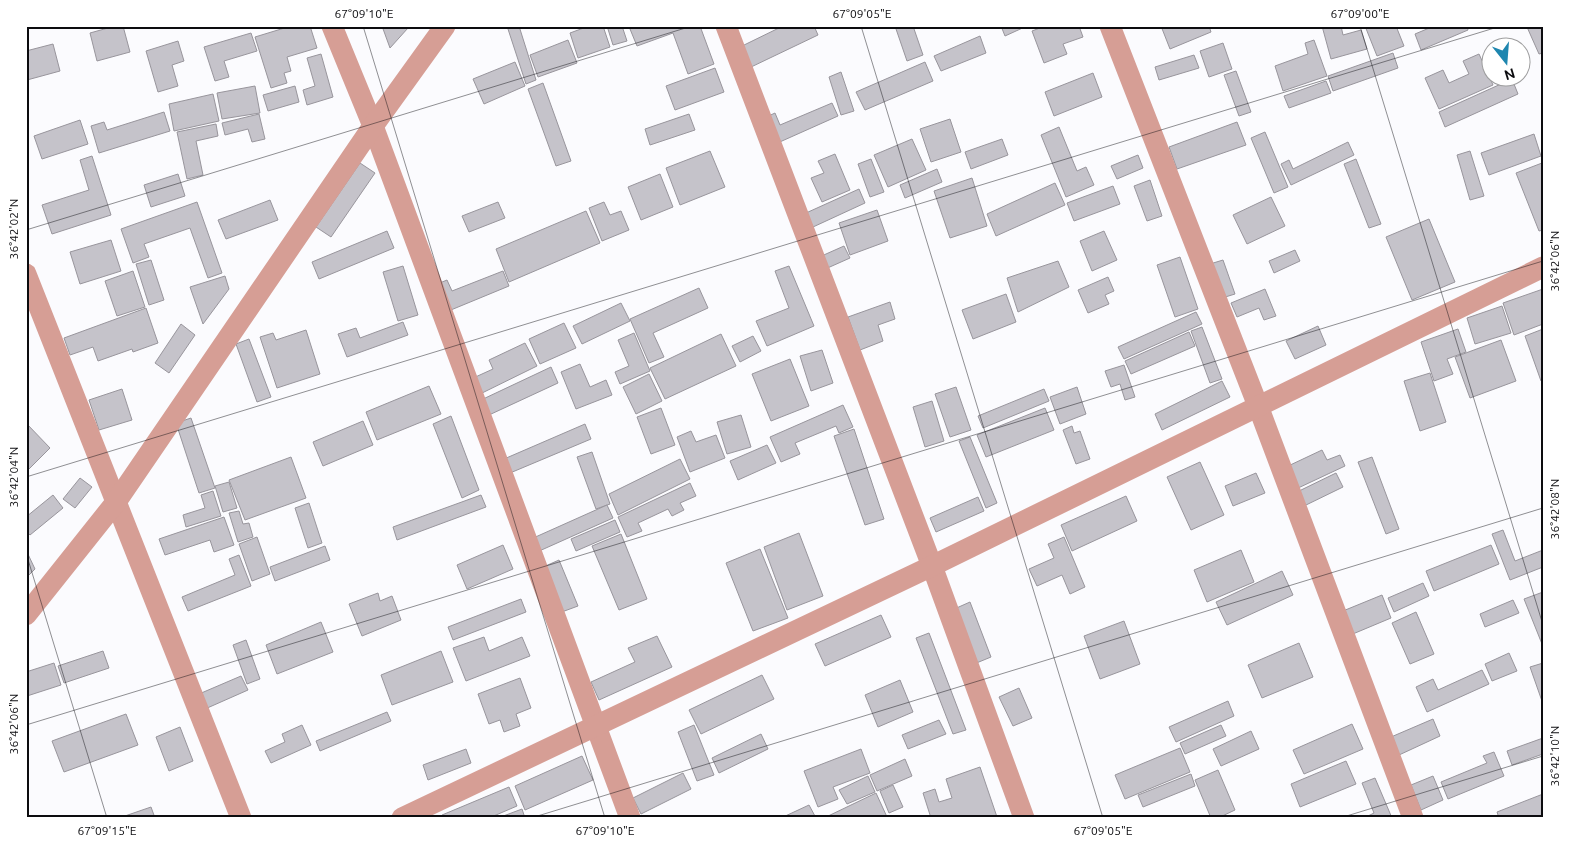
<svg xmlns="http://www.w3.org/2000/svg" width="1569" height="844" viewBox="0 0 1569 844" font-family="Ubuntu,sans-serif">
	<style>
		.building { fill: #c5c3ca; stroke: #98959c }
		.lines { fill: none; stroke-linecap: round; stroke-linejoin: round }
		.minor { stroke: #d69e95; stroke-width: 21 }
		.ticks { fill: none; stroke: #0c0c0f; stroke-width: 1; stroke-opacity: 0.45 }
		.neatline { fill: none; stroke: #0c0c0f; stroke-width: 2 }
		.ticks-label { font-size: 12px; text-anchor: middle; fill: #0c0c0f }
	</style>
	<rect width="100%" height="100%" fill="#fbfbfe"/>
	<g class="building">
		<path d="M 115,26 L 123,26 L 130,52 L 97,61 L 90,33 Z"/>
		<path d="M 291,26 L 310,26 L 317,48 L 287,57 L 291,71 L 284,73 L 287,83 L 271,88 L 255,37 Z"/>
		<path d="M 382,26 L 407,26 L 408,28 L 390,48 Z"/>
		<path d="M 507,26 L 519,26 L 536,80 L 526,84 Z"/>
		<path d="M 589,26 L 603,26 L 610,47 L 578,58 L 570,33 Z"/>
		<path d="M 607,26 L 622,26 L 627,41 L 613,45 Z"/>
		<path d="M 639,26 L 700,26 L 714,64 L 688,74 L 673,33 L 637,46 L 630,29 Z"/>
		<path d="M 783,26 L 814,26 L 818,35 L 749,68 L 740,47 Z"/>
		<path d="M 895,26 L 913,26 L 923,55 L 907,61 Z"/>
		<path d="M 1001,26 L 1027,26 L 1005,36 Z"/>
		<path d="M 1045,26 L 1079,26 L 1083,37 L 1063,44 L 1067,54 L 1044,63 L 1032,31 Z"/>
		<path d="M 1161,26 L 1209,26 L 1211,32 L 1170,49 Z"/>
		<path d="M 1322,26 L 1341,26 L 1343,35 L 1361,30 L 1367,49 L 1331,59 Z"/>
		<path d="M 1365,26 L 1396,26 L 1404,46 L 1377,56 Z"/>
		<path d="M 1434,26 L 1467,26 L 1468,30 L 1421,50 L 1415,34 Z"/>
		<path d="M 1528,26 L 1543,26 L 1543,53 L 1539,54 L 1527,27 Z"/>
		<path d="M 251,33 L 257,51 L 224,61 L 229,77 L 215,81 L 204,47 Z"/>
		<path d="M 980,36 L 986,53 L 941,71 L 934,56 Z"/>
		<path d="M 568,40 L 577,63 L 538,77 L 530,55 Z"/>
		<path d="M 1314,40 L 1327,76 L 1283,91 L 1275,66 L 1308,54 L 1305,43 Z"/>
		<path d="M 178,41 L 184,61 L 172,65 L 178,86 L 158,92 L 146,51 Z"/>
		<path d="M 1223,43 L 1232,69 L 1209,77 L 1200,51 Z"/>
		<path d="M 53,44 L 60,71 L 27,80 L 26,51 Z"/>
		<path d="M 1393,53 L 1398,68 L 1333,91 L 1328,76 Z"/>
		<path d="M 321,54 L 333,97 L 307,105 L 303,90 L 315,86 L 307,58 Z"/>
		<path d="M 1479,54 L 1493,85 L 1439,109 L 1425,78 L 1443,70 L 1449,83 L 1469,74 L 1463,61 Z"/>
		<path d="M 1194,55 L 1199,68 L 1159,80 L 1155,67 Z"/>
		<path d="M 515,62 L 525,86 L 484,104 L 473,79 Z"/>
		<path d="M 925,62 L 933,81 L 865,110 L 856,92 Z"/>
		<path d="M 715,68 L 724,92 L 675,110 L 666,86 Z"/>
		<path d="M 1236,71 L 1251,112 L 1239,116 L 1224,75 Z"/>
		<path d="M 841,72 L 854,111 L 841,115 L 829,77 Z"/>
		<path d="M 1093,73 L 1102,97 L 1054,116 L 1045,92 Z"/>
		<path d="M 1512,79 L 1518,94 L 1445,127 L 1439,112 Z"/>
		<path d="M 1326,81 L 1331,93 L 1289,108 L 1284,96 Z"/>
		<path d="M 543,83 L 571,161 L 556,166 L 528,89 Z"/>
		<path d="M 255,86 L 260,113 L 222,119 L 217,93 Z"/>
		<path d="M 295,86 L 299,102 L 268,111 L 263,95 Z"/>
		<path d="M 213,94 L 219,121 L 174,131 L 169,104 Z"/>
		<path d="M 832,103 L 838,116 L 773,145 L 762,119 L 775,113 L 780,125 Z"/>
		<path d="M 164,112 L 170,131 L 99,153 L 91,126 L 104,122 L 107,130 Z"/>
		<path d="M 259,114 L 265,139 L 252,142 L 248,129 L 225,135 L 222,123 Z"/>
		<path d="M 689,114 L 695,130 L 650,145 L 645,129 Z"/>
		<path d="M 950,119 L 961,152 L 931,162 L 920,129 Z"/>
		<path d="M 80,120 L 88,144 L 42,159 L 34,136 Z"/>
		<path d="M 1237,122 L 1246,145 L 1177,169 L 1169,147 Z"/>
		<path d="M 216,124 L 218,136 L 196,141 L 203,175 L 187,179 L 177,132 Z"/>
		<path d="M 1059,127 L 1077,171 L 1086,167 L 1094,185 L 1066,197 L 1041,135 Z"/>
		<path d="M 1265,132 L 1288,187 L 1274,193 L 1251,138 Z"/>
		<path d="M 1534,134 L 1541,156 L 1489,175 L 1481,153 Z"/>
		<path d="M 912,139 L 926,170 L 888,187 L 874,155 Z"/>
		<path d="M 1002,139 L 1008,155 L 971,169 L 965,152 Z"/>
		<path d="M 1348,142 L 1354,155 L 1291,185 L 1281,164 L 1289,160 L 1293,169 Z"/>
		<path d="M 710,151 L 725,187 L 680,205 L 666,168 Z"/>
		<path d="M 1470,151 L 1484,196 L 1470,200 L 1457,155 Z"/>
		<path d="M 835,154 L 850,190 L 822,202 L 811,178 L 824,173 L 818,161 Z"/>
		<path d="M 1138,155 L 1143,168 L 1117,179 L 1111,166 Z"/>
		<path d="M 92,156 L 111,215 L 52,234 L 42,205 L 89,190 L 80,160 Z"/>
		<path d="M 871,159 L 884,192 L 870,197 L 858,164 Z"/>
		<path d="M 1356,159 L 1381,224 L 1369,228 L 1344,164 Z"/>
		<path d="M 360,163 L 375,173 L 331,237 L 316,227 Z"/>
		<path d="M 1542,163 L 1543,230 L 1539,231 L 1516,173 Z"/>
		<path d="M 937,169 L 942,182 L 905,198 L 900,185 Z"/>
		<path d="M 178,174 L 185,196 L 151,207 L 144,185 Z"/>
		<path d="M 660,174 L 673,207 L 641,220 L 628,187 Z"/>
		<path d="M 972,178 L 987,226 L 950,238 L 934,191 Z"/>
		<path d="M 1150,180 L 1162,216 L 1147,221 L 1134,186 Z"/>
		<path d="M 1055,183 L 1065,205 L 996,236 L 987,214 Z"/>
		<path d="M 1113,186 L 1120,204 L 1074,221 L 1067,203 Z"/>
		<path d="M 859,189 L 865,203 L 813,227 L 806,213 Z"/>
		<path d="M 1271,197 L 1285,226 L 1247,244 L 1233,215 Z"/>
		<path d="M 270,200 L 278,220 L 226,239 L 218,220 Z"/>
		<path d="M 197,202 L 222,273 L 208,278 L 190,228 L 144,244 L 149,257 L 133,263 L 121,229 Z"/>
		<path d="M 498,202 L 505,218 L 469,232 L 462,216 Z"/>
		<path d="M 604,202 L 610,215 L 621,211 L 629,230 L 602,241 L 589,208 Z"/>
		<path d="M 877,210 L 888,241 L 850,255 L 839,223 Z"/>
		<path d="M 586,211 L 600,243 L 509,282 L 496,249 Z"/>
		<path d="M 1429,219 L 1455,282 L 1412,300 L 1386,237 Z"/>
		<path d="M 387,231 L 394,248 L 319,279 L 312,262 Z"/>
		<path d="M 1104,231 L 1117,260 L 1092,271 L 1080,241 Z"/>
		<path d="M 111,240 L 121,271 L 80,284 L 70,252 Z"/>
		<path d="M 844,246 L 850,258 L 823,270 L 817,258 Z"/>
		<path d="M 1295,250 L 1300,261 L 1274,273 L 1269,261 Z"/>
		<path d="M 1180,257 L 1198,309 L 1175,317 L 1157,265 Z"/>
		<path d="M 151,260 L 164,300 L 149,305 L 136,264 Z"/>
		<path d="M 1223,260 L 1235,294 L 1222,298 L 1210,264 Z"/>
		<path d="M 1058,261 L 1069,287 L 1018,312 L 1007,278 Z"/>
		<path d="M 403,266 L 418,315 L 398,321 L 383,272 Z"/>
		<path d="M 789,266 L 814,326 L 767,346 L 756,321 L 789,308 L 775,271 Z"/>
		<path d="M 133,271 L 145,307 L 117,316 L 105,281 Z"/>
		<path d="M 503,271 L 509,286 L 446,312 L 435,285 L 447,280 L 452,291 Z"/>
		<path d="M 225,276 L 229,289 L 203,324 L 190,287 Z"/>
		<path d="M 1108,277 L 1114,291 L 1105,295 L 1109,304 L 1088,313 L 1078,290 Z"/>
		<path d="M 699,288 L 708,308 L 653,333 L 664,357 L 649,363 L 630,319 Z"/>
		<path d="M 1265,289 L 1276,316 L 1264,320 L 1259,308 L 1237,317 L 1231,303 Z"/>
		<path d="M 1543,289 L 1543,324 L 1514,335 L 1503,303 Z"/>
		<path d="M 1006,294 L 1016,322 L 973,339 L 962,310 Z"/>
		<path d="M 890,302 L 895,319 L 878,325 L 883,341 L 860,350 L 848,317 Z"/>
		<path d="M 621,303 L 630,321 L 582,344 L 573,326 Z"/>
		<path d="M 1502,306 L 1511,333 L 1475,344 L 1467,318 Z"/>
		<path d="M 146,308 L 158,343 L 133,352 L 132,349 L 98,361 L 93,347 L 70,355 L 64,338 Z"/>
		<path d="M 1196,312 L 1202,324 L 1124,359 L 1118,347 Z"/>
		<path d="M 403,322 L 408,335 L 347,357 L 338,334 L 356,328 L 360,338 Z"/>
		<path d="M 564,323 L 576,348 L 540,364 L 529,339 Z"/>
		<path d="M 181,324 L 195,335 L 169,373 L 155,363 Z"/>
		<path d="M 1318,326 L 1326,345 L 1295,359 L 1286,341 Z"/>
		<path d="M 1202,327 L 1222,379 L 1210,383 L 1191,331 Z"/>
		<path d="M 1458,329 L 1466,352 L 1447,359 L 1453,374 L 1434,381 L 1421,342 Z"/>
		<path d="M 1543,329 L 1543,381 L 1541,381 L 1525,336 Z"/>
		<path d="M 306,330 L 320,374 L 277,388 L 260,337 L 273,333 L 276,340 Z"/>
		<path d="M 1189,332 L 1195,346 L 1131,374 L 1125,361 Z"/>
		<path d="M 634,333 L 650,371 L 620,384 L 615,372 L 629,366 L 618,340 Z"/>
		<path d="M 721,334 L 736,366 L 665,399 L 650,368 Z"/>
		<path d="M 753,336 L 761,351 L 740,362 L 732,346 Z"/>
		<path d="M 249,339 L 271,397 L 257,402 L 236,344 Z"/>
		<path d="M 1501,340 L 1516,381 L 1470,398 L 1455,357 Z"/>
		<path d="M 525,343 L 537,366 L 478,395 L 471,379 L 493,369 L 489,360 Z"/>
		<path d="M 822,350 L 833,383 L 811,391 L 800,356 Z"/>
		<path d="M 790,359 L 809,406 L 771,421 L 752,374 Z"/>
		<path d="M 580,364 L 590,387 L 606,380 L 612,395 L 576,409 L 561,372 Z"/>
		<path d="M 1124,365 L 1135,397 L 1125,400 L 1120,384 L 1111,387 L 1105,371 Z"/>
		<path d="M 551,367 L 558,383 L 489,415 L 481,400 Z"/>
		<path d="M 1430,373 L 1446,422 L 1420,431 L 1404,381 Z"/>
		<path d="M 649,374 L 662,401 L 636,414 L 623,387 Z"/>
		<path d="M 1222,381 L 1230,397 L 1162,430 L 1155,414 Z"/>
		<path d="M 429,386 L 441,414 L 377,440 L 366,412 Z"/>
		<path d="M 956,387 L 971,430 L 950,437 L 935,394 Z"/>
		<path d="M 1077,387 L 1086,414 L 1060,424 L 1050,397 Z"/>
		<path d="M 122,389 L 132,420 L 99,430 L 89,400 Z"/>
		<path d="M 1044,389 L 1049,401 L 983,428 L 978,416 Z"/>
		<path d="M 932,401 L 944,441 L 925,447 L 913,407 Z"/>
		<path d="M 843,405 L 853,427 L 839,433 L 836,426 L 795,443 L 800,454 L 781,462 L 770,437 Z"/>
		<path d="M 661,408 L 675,445 L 651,454 L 637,417 Z"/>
		<path d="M 1045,408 L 1054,430 L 986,457 L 977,435 Z"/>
		<path d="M 741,415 L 751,447 L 727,454 L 717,422 Z"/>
		<path d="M 451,416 L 479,490 L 462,498 L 433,424 Z"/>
		<path d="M 191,418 L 215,488 L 199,493 L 176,423 Z"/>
		<path d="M 363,421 L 373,445 L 323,466 L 313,442 Z"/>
		<path d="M 26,423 L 50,448 L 26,472 Z"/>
		<path d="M 585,424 L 591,439 L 510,473 L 504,459 Z"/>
		<path d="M 1072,426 L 1074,433 L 1080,431 L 1090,459 L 1076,464 L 1063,430 Z"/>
		<path d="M 854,429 L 884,519 L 865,525 L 834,436 Z"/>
		<path d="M 691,431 L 696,442 L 716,435 L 725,458 L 690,472 L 677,437 Z"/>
		<path d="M 970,437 L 997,503 L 986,508 L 959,441 Z"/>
		<path d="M 767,445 L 776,463 L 738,480 L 730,461 Z"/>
		<path d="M 1322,450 L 1327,460 L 1340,455 L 1345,466 L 1296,489 L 1286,467 Z"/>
		<path d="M 592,452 L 610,504 L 596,509 L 577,457 Z"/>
		<path d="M 291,457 L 306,498 L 245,520 L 229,480 Z"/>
		<path d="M 1372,457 L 1399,529 L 1386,534 L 1358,462 Z"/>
		<path d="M 680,459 L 690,479 L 618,515 L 609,494 Z"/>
		<path d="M 1200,462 L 1224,515 L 1191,530 L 1167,477 Z"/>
		<path d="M 1256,473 L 1265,493 L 1233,506 L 1225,486 Z"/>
		<path d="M 1336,473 L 1343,487 L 1304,506 L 1297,492 Z"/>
		<path d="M 80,478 L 92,487 L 75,508 L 63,499 Z"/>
		<path d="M 229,482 L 237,508 L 223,512 L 215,486 Z"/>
		<path d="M 690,483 L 696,496 L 680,503 L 684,510 L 672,516 L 668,509 L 638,523 L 642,531 L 627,537 L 618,517 Z"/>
		<path d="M 213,491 L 221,516 L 186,527 L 183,515 L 205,508 L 201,495 Z"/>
		<path d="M 53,495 L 63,508 L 30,535 L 26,531 L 26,517 Z"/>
		<path d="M 481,495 L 486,507 L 397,540 L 393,527 Z"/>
		<path d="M 1126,496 L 1137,521 L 1072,551 L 1061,525 Z"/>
		<path d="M 978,497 L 984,511 L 936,532 L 930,518 Z"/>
		<path d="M 309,503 L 322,543 L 308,548 L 295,508 Z"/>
		<path d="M 607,505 L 613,518 L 537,552 L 531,539 Z"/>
		<path d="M 239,511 L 243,524 L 249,523 L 253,537 L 238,542 L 229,513 Z"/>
		<path d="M 224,517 L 234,545 L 214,552 L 210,540 L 165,555 L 159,539 Z"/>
		<path d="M 615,520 L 620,532 L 576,551 L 571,539 Z"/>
		<path d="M 1503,530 L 1515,561 L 1543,550 L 1543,567 L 1510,580 L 1492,534 Z"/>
		<path d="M 799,533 L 823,596 L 787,610 L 764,547 Z"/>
		<path d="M 621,534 L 647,599 L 619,610 L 592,546 Z"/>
		<path d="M 257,537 L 270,574 L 252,581 L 239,544 Z"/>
		<path d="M 1064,537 L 1085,587 L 1070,594 L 1062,575 L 1037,586 L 1029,569 L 1054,558 L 1048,544 Z"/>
		<path d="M 503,545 L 513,569 L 467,589 L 457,565 Z"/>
		<path d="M 1491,545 L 1499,564 L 1434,591 L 1426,571 Z"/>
		<path d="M 325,546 L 330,560 L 275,581 L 270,567 Z"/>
		<path d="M 760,549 L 788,618 L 753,631 L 726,563 Z"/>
		<path d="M 26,550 L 35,569 L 26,578 Z"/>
		<path d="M 1241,550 L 1254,582 L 1207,602 L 1194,570 Z"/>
		<path d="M 239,555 L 251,586 L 188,611 L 182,597 L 235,575 L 229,559 Z"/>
		<path d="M 559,560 L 578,606 L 559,613 L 541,568 Z"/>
		<path d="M 1282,571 L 1293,595 L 1227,625 L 1216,602 Z"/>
		<path d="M 1423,583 L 1429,596 L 1394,612 L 1388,598 Z"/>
		<path d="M 1543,592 L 1543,644 L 1542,644 L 1524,599 Z"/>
		<path d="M 378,593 L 380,601 L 392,596 L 401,620 L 362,636 L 349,604 Z"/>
		<path d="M 1382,595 L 1391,618 L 1348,636 L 1338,613 Z"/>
		<path d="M 521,599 L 526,612 L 453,640 L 448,627 Z"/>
		<path d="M 1513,600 L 1519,613 L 1485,627 L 1480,614 Z"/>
		<path d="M 970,602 L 991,657 L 974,664 L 952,610 Z"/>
		<path d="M 1416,612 L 1434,654 L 1410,664 L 1392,623 Z"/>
		<path d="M 881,615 L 891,637 L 825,666 L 815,644 Z"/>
		<path d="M 1124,621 L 1140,664 L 1100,679 L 1084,636 Z"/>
		<path d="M 321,622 L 333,652 L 277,674 L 266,645 Z"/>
		<path d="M 929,633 L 966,730 L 953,734 L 916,638 Z"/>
		<path d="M 657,636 L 672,667 L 599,700 L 591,682 L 635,662 L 628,648 Z"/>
		<path d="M 484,637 L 489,651 L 522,637 L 530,656 L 466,681 L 453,648 Z"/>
		<path d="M 246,640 L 260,679 L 247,684 L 233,645 Z"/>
		<path d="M 1299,643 L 1313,677 L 1262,698 L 1248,665 Z"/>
		<path d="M 103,651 L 109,668 L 64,683 L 58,666 Z"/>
		<path d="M 441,651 L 453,682 L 392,705 L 381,675 Z"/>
		<path d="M 1509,653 L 1517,671 L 1492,681 L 1485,664 Z"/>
		<path d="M 54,663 L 61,685 L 27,696 L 26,672 Z"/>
		<path d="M 1543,663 L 1543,704 L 1530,667 Z"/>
		<path d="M 1482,670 L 1489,684 L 1427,712 L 1416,687 L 1433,679 L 1438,690 Z"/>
		<path d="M 762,675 L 774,699 L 701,734 L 689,710 Z"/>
		<path d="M 241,676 L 248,690 L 205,709 L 199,694 Z"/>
		<path d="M 520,678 L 531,708 L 516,714 L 520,726 L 504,732 L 500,720 L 489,724 L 478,694 Z"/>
		<path d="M 900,680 L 913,712 L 878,727 L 865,695 Z"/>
		<path d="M 1019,688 L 1032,718 L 1013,726 L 999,697 Z"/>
		<path d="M 1228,701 L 1234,716 L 1176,742 L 1169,727 Z"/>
		<path d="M 387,712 L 391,721 L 320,751 L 316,741 Z"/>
		<path d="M 126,714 L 138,745 L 64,772 L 52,741 Z"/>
		<path d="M 1433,719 L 1440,736 L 1399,755 L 1391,737 Z"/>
		<path d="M 939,720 L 946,734 L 908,749 L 902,735 Z"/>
		<path d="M 1352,724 L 1363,749 L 1304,774 L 1293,750 Z"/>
		<path d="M 302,725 L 311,745 L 271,763 L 265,751 L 285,742 L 282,734 Z"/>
		<path d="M 694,725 L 714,775 L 697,781 L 678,732 Z"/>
		<path d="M 1221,725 L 1226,736 L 1185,754 L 1180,743 Z"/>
		<path d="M 180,727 L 193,761 L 169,771 L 156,737 Z"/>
		<path d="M 1251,731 L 1259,749 L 1221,766 L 1213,749 Z"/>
		<path d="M 761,734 L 768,749 L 719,773 L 712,758 Z"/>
		<path d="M 1543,738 L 1543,754 L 1512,765 L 1507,751 Z"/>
		<path d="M 1180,748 L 1190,772 L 1125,799 L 1115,775 Z"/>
		<path d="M 466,749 L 471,763 L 428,780 L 423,765 Z"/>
		<path d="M 861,749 L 870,773 L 833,787 L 838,799 L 818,807 L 804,771 Z"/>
		<path d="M 1494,752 L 1504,776 L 1448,799 L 1441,782 L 1487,763 L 1483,756 Z"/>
		<path d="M 582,756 L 593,780 L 525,810 L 515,786 Z"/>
		<path d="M 905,759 L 912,776 L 877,791 L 870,775 Z"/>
		<path d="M 1346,761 L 1356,784 L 1300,807 L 1291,784 Z"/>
		<path d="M 980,767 L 997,817 L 931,818 L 923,793 L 935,789 L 939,802 L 952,798 L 946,779 Z"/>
		<path d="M 1218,770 L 1235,810 L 1218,818 L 1211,818 L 1195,780 Z"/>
		<path d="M 683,773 L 691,789 L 641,814 L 633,798 Z"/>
		<path d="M 1191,774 L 1195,786 L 1143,807 L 1138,795 Z"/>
		<path d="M 868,776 L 875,792 L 847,804 L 839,790 Z"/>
		<path d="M 1433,776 L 1443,800 L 1421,810 L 1411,785 Z"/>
		<path d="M 1375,778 L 1392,818 L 1369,818 L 1368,816 L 1374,813 L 1362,783 Z"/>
		<path d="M 893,785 L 903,807 L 889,813 L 880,791 Z"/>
		<path d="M 509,787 L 517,806 L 489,818 L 444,818 L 442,815 Z"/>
		<path d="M 876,793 L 887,817 L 824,818 Z"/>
		<path d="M 1543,794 L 1543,818 L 1499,818 L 1497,812 Z"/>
		<path d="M 809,805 L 816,818 L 781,818 Z"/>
		<path d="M 151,807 L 155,818 L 122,818 L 122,817 Z"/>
		<path d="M 522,809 L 525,818 L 498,818 Z"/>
	</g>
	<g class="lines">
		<g class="minor">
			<path d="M 332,26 L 373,126 L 630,818"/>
			<path d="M 726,26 L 932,566 L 1024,818"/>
			<path d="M 1110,26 L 1258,406 L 1413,818"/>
			<path d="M 26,274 L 241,818"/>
			<path d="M 26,615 L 116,502 L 373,126 L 445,26"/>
			<path d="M 402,818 L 932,566 L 1543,267"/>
		</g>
	</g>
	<path class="ticks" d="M 363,26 L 605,818M 861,26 L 1103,818M 1360,26 L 1543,625M 26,230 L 692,26M 26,477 L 1501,26M 26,553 L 107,818M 26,725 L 1543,261M 531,818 L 1543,508M 1340,818 L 1543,756"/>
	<rect width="1569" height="844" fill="none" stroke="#ffffff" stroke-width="55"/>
	<g transform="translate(1506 62) rotate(163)"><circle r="24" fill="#ffffff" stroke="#9e9e9f"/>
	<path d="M0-4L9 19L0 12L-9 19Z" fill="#1e86af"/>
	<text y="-8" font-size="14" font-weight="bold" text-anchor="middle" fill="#0c0c0f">N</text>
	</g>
	<rect x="28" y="28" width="1514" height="788" class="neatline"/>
	<g class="ticks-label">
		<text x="364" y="18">67°09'10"E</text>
		<text x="862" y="18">67°09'05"E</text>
		<text x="1360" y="18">67°09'00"E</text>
		<text transform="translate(14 229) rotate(-90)" y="4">36°42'02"N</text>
		<text transform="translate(1555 261) rotate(-90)" y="4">36°42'06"N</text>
		<text transform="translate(14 477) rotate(-90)" y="4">36°42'04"N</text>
		<text transform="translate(1555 509) rotate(-90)" y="4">36°42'08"N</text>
		<text transform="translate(14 724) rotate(-90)" y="4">36°42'06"N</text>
		<text transform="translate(1555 756) rotate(-90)" y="4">36°42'10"N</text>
		<text x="107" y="835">67°09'15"E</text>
		<text x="605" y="835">67°09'10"E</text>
		<text x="1103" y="835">67°09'05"E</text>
	</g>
</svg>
